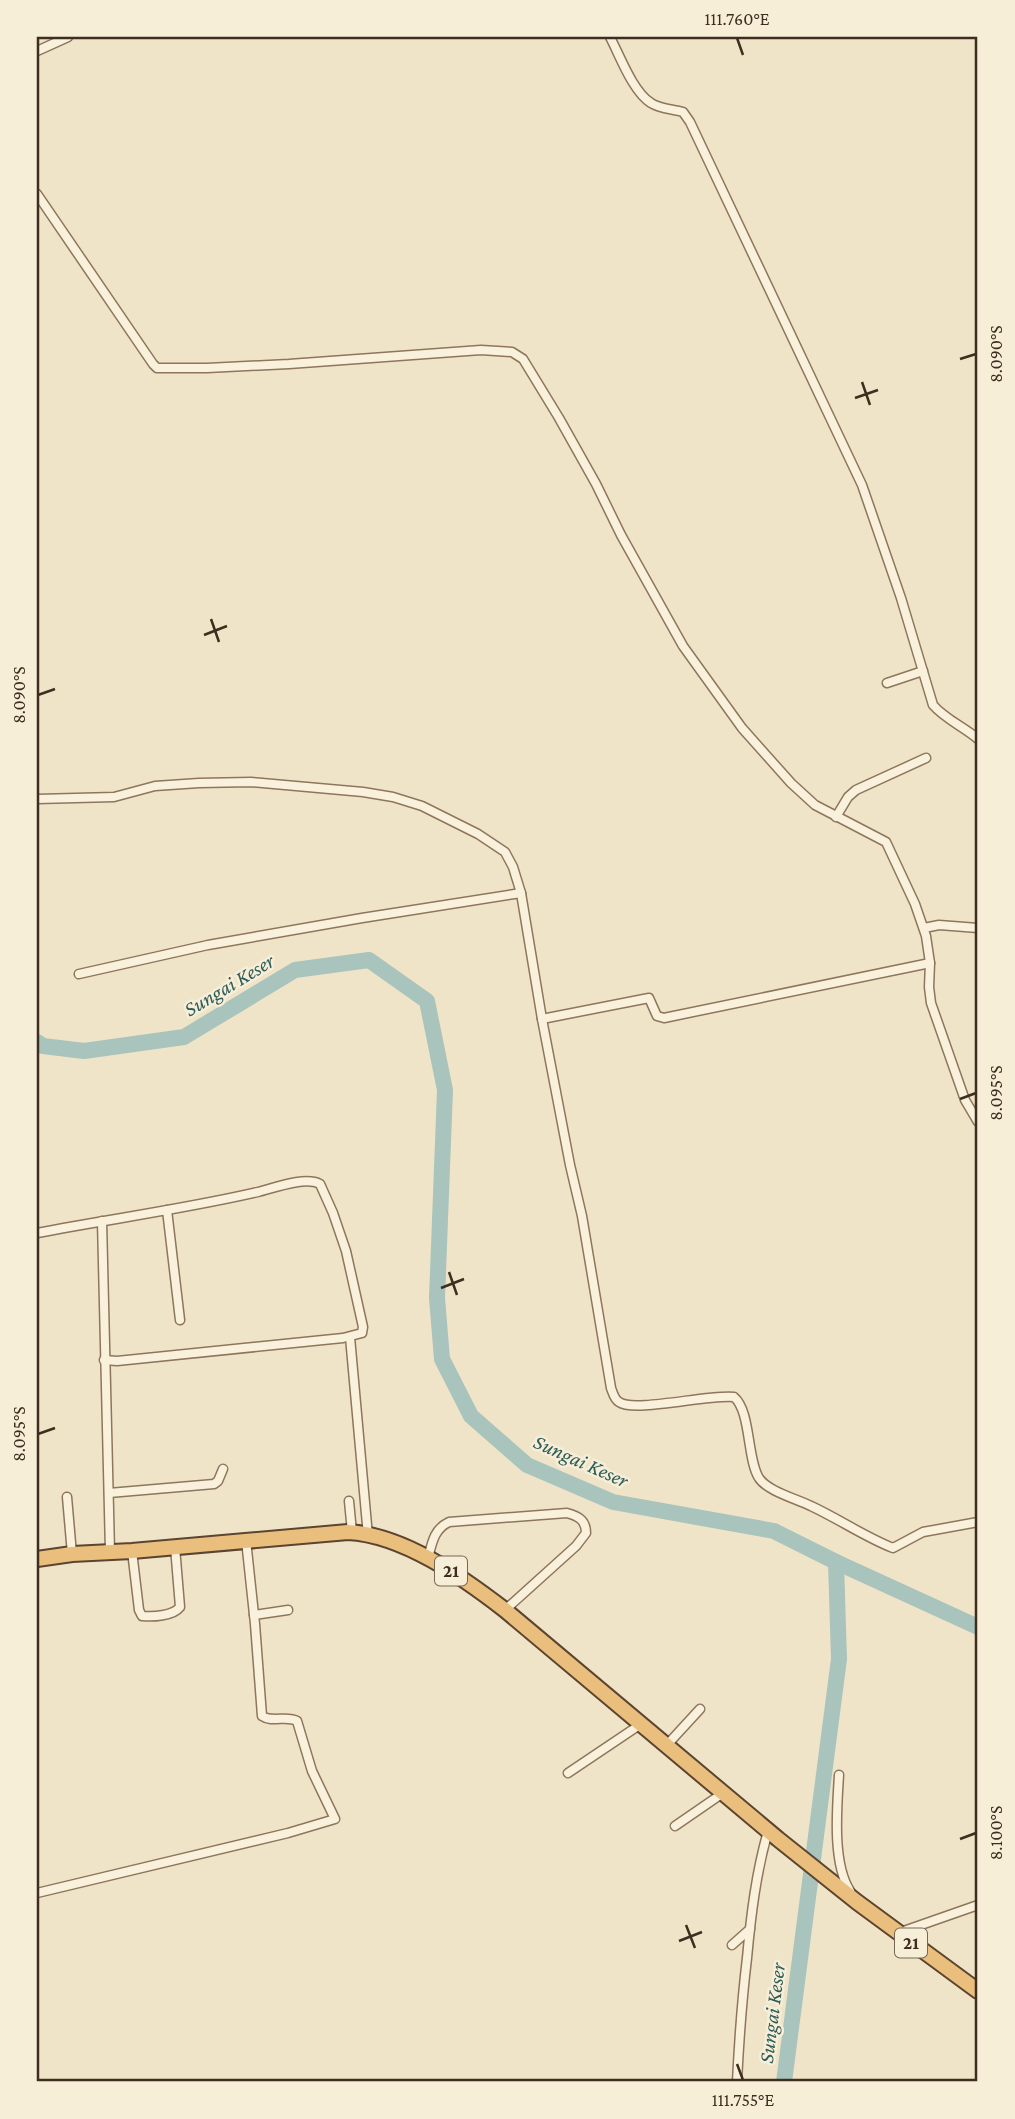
<svg xmlns="http://www.w3.org/2000/svg" width="1015" height="2119" viewBox="0 0 1015 2119" font-family="'Crimson Pro',serif">
	<style>
		.lines { fill: none; stroke-linecap: round; stroke-linejoin: round }
		.river { stroke: #a9c4bc; stroke-width: 16 }
		.minor-casing { stroke: #8d765c; stroke-width: 11 }
		.trunk-casing { stroke: #5b4430; stroke-width: 18 }
		.minor { stroke: #faf1dc; stroke-width: 8 }
		.trunk { stroke: #eabe7c; stroke-width: 14 }
		.ticks { fill: none; stroke: #3d2e20; stroke-width: 2.5 }
		.labels { text-anchor: middle; stroke-width: 5; stroke-linejoin: round; paint-order: stroke }
		.shield { fill: #f7eed8; stroke: #756857; stroke-width: 2 }
		.shield-label { font-size: 18px; font-weight: bold; fill: #3d2e20 }
		.water-label { font-size: 21px; font-style: italic; fill: #2f5d5a; stroke: #f7eed8 }
		.neatline { fill: none; stroke: #3d2e20; stroke-width: 2.5 }
		.ticks-label { font-size: 18px; text-anchor: middle; fill: #3d2e20 }
	</style>
	<rect width="100%" height="100%" fill="#f0e4c8"/>
	<g class="lines">
		<g class="river">
			<path d="M 37,1042 L 43,1046 L 84,1051 L 184,1037 L 295,970 L 369,960 L 427,1001 L 445,1090 L 437,1298 L 442,1359 L 471,1416 L 527,1465 L 613,1502 L 774,1531 L 836,1562 L 839,1659 L 784,2082"/>
			<path d="M 836,1562 L 978,1627"/>
		</g>
		<g class="minor-casing">
			<g id="minor">
				<path d="M 610,37 C 620,56 633,92 651,103 C 660,109 673,109 683,112 L 690,122 L 862,485 L 901,598 L 933,705 C 945,719 964,727 978,739"/>
				<path d="M 37,51 L 68,37"/>
				<path d="M 37,194 L 153,364 L 157,368 L 207,368 L 289,364 L 481,350 L 512,352 L 523,359 L 559,418 L 596,484 L 621,535 L 683,646 L 742,728 L 791,783 L 815,805 L 886,842 L 915,904 L 926,936 L 930,963 L 929,987 L 931,1003 L 965,1100 L 978,1122"/>
				<path d="M 887,683 L 923,671"/>
				<path d="M 37,799 L 114,797 L 155,786 L 199,783 L 251,782 L 363,792 L 393,797 L 422,806 L 478,834 L 505,852 L 513,867 L 521,893 L 542,1019 L 570,1165 L 582,1216 L 611,1388 C 613,1393 614,1399 619,1402 C 634,1413 709,1394 734,1397 C 751,1411 747,1460 759,1478 C 767,1491 797,1499 811,1506 C 839,1519 865,1537 893,1548 L 923,1532 L 978,1522"/>
				<path d="M 836,817 L 848,797 L 856,790 L 926,758"/>
				<path d="M 924,928 L 939,925 L 978,928"/>
				<path d="M 79,974 L 208,945 L 362,918 L 521,893"/>
				<path d="M 542,1019 L 649,998 L 657,1016 L 664,1018 L 930,963"/>
				<path d="M 167,1210 L 180,1320"/>
				<path d="M 102,1221 L 110,1552"/>
				<path d="M 37,1233 C 110,1219 185,1209 258,1192 C 274,1188 305,1176 320,1184 L 333,1213 L 346,1251 L 363,1327 L 362,1333 L 343,1338 L 117,1361 L 104,1360"/>
				<path d="M 350,1337 L 368,1536"/>
				<path d="M 109,1493 L 214,1484 L 218,1481 L 223,1469"/>
				<path d="M 67,1497 L 72,1554"/>
				<path d="M 349,1501 L 352,1532"/>
				<path d="M 132,1551 L 139,1610 L 142,1616 C 153,1617 173,1616 180,1607 L 175,1547"/>
				<path d="M 428,1558 C 432,1543 434,1529 449,1522 L 567,1513 C 578,1516 586,1520 586,1533 L 576,1546 L 505,1610"/>
				<path d="M 254,1615 L 288,1610"/>
				<path d="M 666,1746 L 700,1709"/>
				<path d="M 568,1773 L 641,1724"/>
				<path d="M 839,1775 C 837,1808 832,1863 850,1891"/>
				<path d="M 675,1826 L 723,1793"/>
				<path d="M 37,1893 L 288,1833 L 335,1819 L 312,1771 L 297,1721 C 287,1715 272,1723 262,1716 L 255,1624 L 246,1540"/>
				<path d="M 898,1933 L 978,1905"/>
				<path d="M 732,1945 L 750,1929"/>
				<path d="M 737,2082 C 739,2041 742,2000 747,1958 C 751,1915 756,1873 768,1831"/>
			</g>
		</g>
		<g class="trunk-casing">
			<path id="trunk" d="M 37,1559 L 72,1554 L 132,1551 L 348,1532 C 404,1535 462,1577 505,1610 L 778,1839 L 857,1902 L 978,1991"/>
		</g>
		<use href="#minor" class="minor"/>
		<use href="#trunk" class="trunk"/>
	</g>
	<path class="ticks" d="M 737,38 L 743,55M 960,359 L 976,354M 862,382 L 870,405M 855,398 L 878,390M 211,619 L 219,642M 204,635 L 227,626M 38,695 L 55,689M 960,1099 L 976,1093M 449,1272 L 457,1295M 441,1288 L 464,1279M 38,1434 L 55,1428M 960,1839 L 976,1833M 686,1925 L 695,1948M 679,1941 L 702,1932M 737,2064 L 743,2080"/>
	<g class="labels">
		<g class="shield">
			<rect x="435" y="1556.5" width="32" height="29" rx="5"/>
			<rect x="895" y="1928.5" width="32" height="29" rx="5"/>
		</g>
		<g class="shield-label">
			<text x="451" y="1577">21</text>
			<text x="911" y="1949">21</text>
		</g>
		<g class="water-label">
			<text transform="translate(229 985) rotate(-31)" y="7">Sungai Keser</text>
			<text transform="translate(581 1461) rotate(24)" y="7">Sungai Keser</text>
			<text transform="translate(772 2013) rotate(-83)" y="7">Sungai Keser</text>
		</g>
	</g>
	<rect width="1015" height="2119" fill="none" stroke="#f7eed8" stroke-width="77"/>
	<rect x="38" y="38" width="938" height="2042" class="neatline"/>
	<g class="ticks-label">
		<text x="737" y="25">111.760°E</text>
		<text transform="translate(996 354) rotate(-90)" y="6">8.090°S</text>
		<text transform="translate(19 695) rotate(-90)" y="6">8.090°S</text>
		<text transform="translate(996 1093) rotate(-90)" y="6">8.095°S</text>
		<text transform="translate(19 1434) rotate(-90)" y="6">8.095°S</text>
		<text transform="translate(996 1833) rotate(-90)" y="6">8.100°S</text>
		<text x="743" y="2106">111.755°E</text>
	</g>
</svg>
